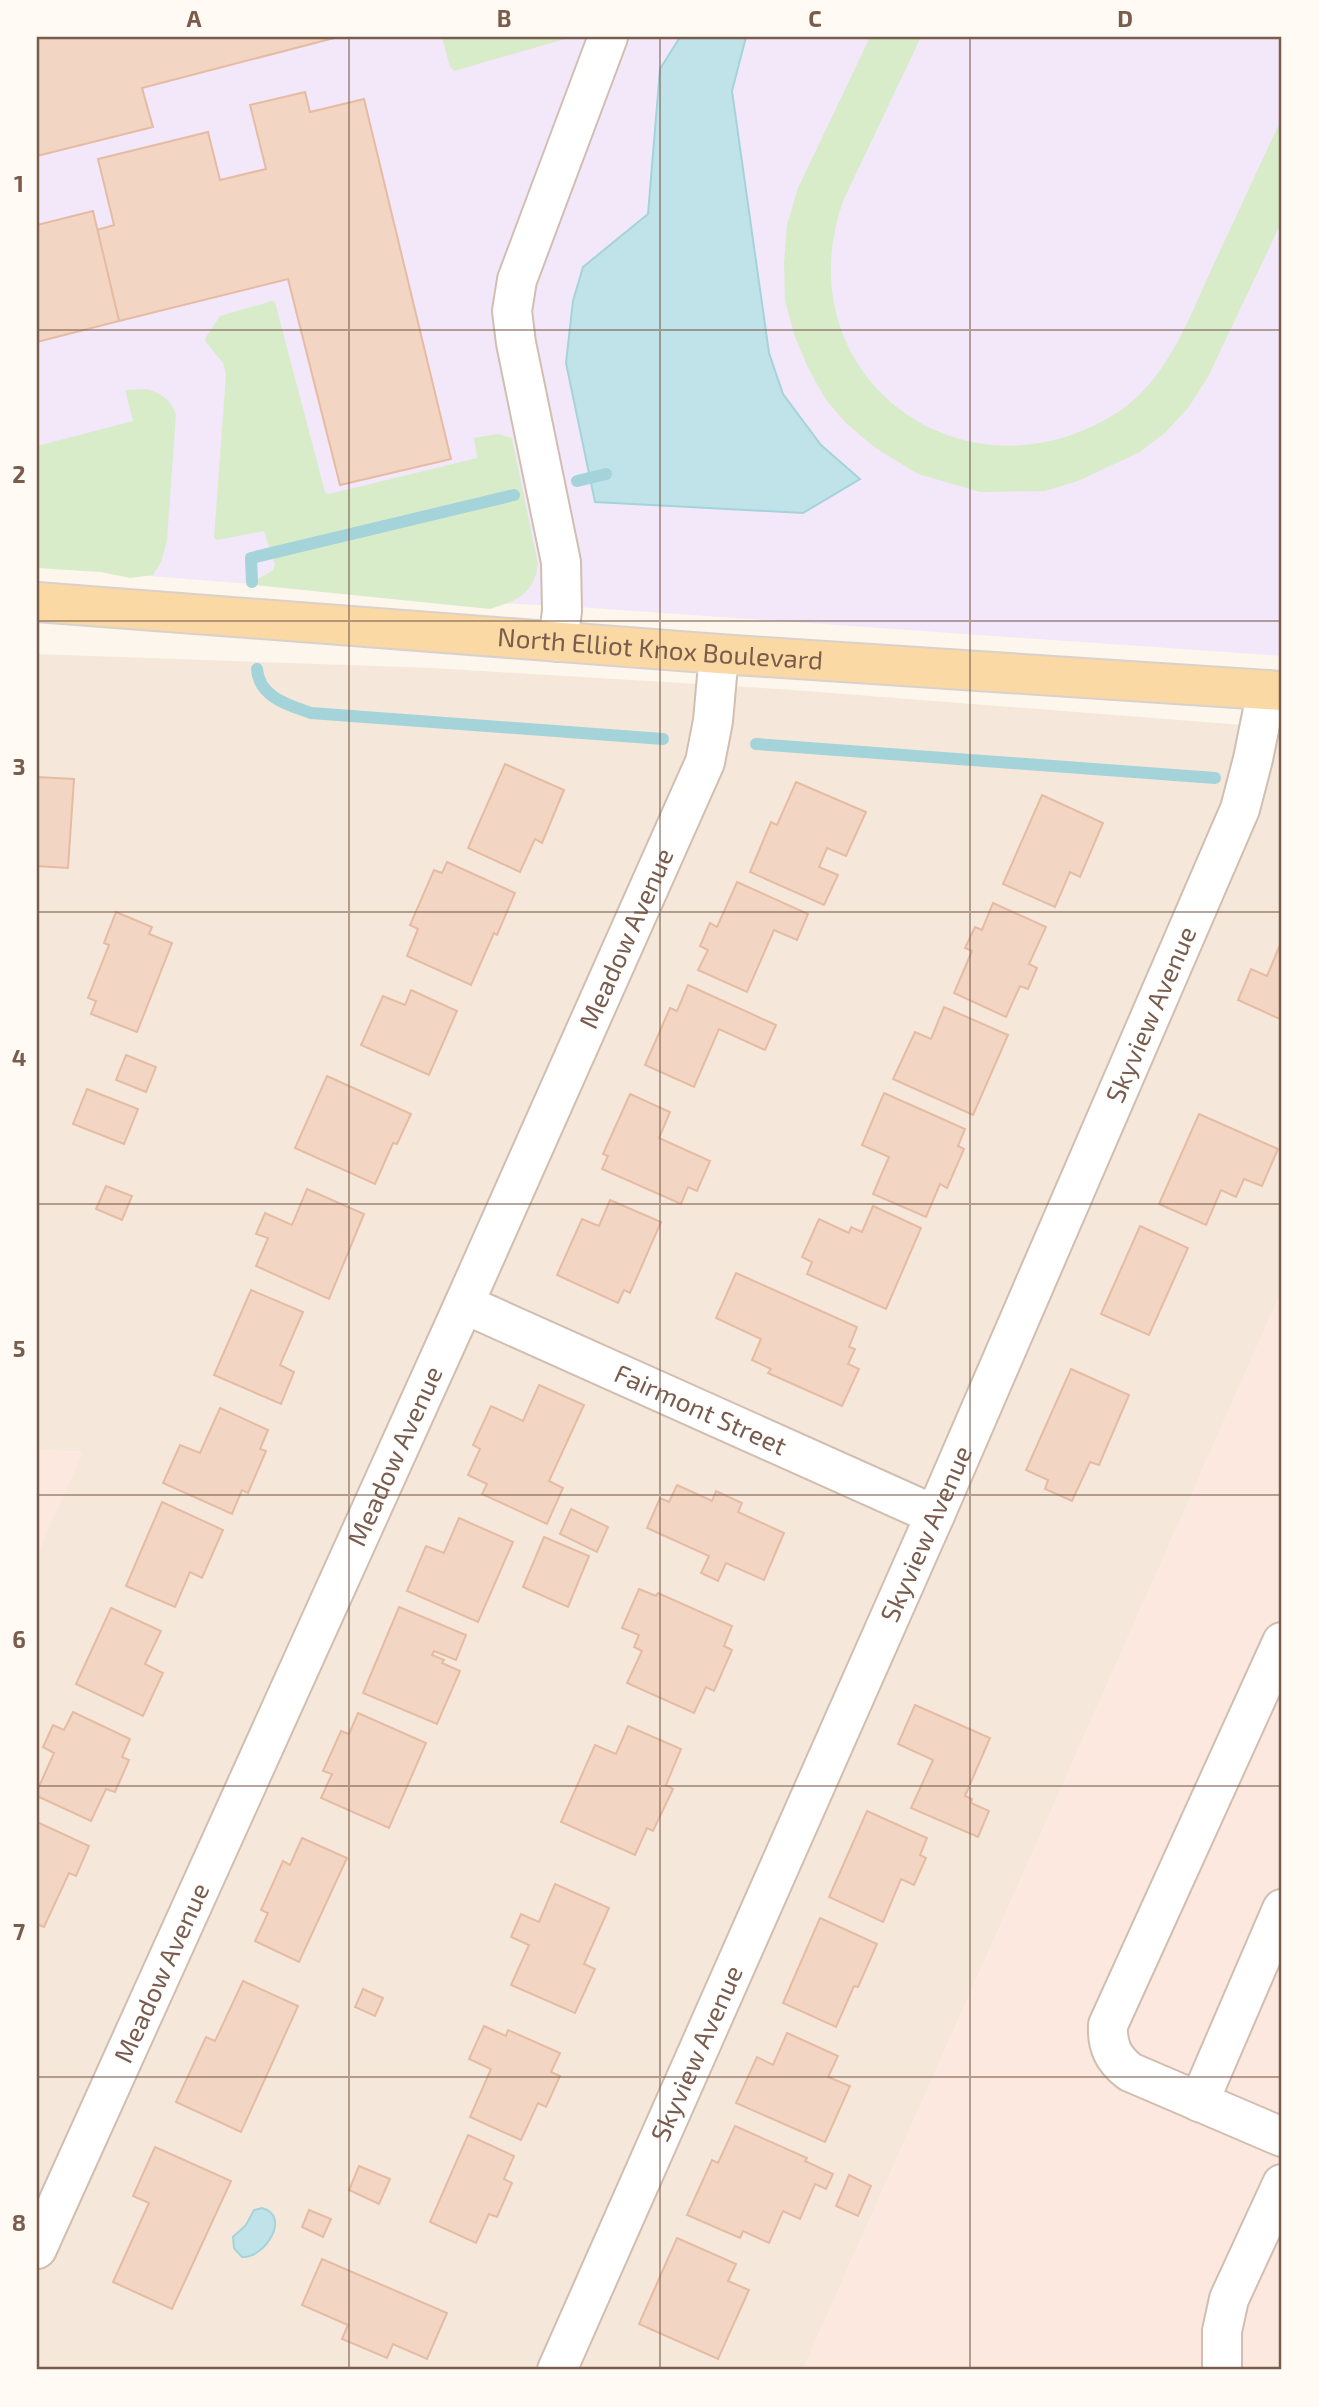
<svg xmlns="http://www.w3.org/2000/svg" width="1319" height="2407" viewBox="0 0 1319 2407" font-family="'Exo 2',sans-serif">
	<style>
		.residential { fill: #f5e8da }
		.commercial { fill: #fde8e0 }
		.education { fill: #f3e8fa }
		.green { fill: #d8ecc9 }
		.water { fill: #bfe3e8; stroke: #a5d3da; stroke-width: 2 }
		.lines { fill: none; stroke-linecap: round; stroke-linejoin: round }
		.stream { stroke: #a5d3da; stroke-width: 12 }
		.building { fill: #f3d5c3; stroke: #e6bba3; stroke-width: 2 }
		.minor-casing { stroke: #d1beb0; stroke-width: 42 }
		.major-casing { stroke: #dad1cd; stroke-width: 42 }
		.minor { stroke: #fff; stroke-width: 38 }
		.major { stroke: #fbd9a5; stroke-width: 38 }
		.grid { fill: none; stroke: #7a5c4d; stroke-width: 2; stroke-opacity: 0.55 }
		.labels { text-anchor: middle; stroke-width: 7; stroke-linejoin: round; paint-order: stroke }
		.street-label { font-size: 26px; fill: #7a5c4d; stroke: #fffaf3 }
		.neatline { fill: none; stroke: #7a5c4d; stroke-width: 2.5 }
		.grid-label { font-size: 23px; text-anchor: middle; font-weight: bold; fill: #7a5c4d }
	</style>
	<rect width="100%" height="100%" fill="#fdf6ec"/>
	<path class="residential" d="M 37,654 L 433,668 L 780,689 L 1282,728 L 1282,1291 L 803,2370 L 37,2370 L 37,1554 L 82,1452 L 37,1450 Z"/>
	<g class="commercial">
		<path d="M 1282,1291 L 1282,2370 L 803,2370 Z"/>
		<path d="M 37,1450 L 83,1452 L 37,1554 Z"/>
	</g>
	<path class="education" d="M 37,37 L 1282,37 L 1282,656 L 577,607 L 476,602 L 37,567 Z"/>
	<g class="green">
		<path d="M 442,37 L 568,37 L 565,39 L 454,71 L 450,67 Z"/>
		<path d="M 870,37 L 921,37 L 844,199 C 780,374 963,512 1118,412 C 1170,378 1192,310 1217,257 C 1239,211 1260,164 1282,118 L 1282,221 L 1208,377 L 1188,408 L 1165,433 L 1140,452 L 1078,481 L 1045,491 L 980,492 L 918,474 L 874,447 L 846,423 L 826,400 L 808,368 L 794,334 L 785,301 L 784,263 L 787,225 L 798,188 Z"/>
		<path d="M 272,301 L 275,302 L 325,492 L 329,494 L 477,458 L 474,438 L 498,434 L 512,438 L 538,564 C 534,594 517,601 490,609 L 254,585 L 255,581 L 273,570 L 275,565 L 264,531 L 217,540 L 214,538 L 226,374 L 223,363 L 205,341 L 206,337 L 220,316 Z"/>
		<path d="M 147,389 C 162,394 169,398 176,414 L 167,541 L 161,562 L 153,575 L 130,578 L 101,572 L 37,568 L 37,446 L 133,421 L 125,390 Z"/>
	</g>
	<g class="water">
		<path d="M 680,37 L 746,37 L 732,91 L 769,353 L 783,394 L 821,445 L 860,479 L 803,513 L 595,502 L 566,363 L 573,301 L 583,267 L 648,214 L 660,69 Z"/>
		<path d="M 262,2208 C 292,2216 264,2259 242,2257 L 234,2248 L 233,2237 L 246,2225 L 254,2210 Z"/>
	</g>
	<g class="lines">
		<g class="stream">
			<path d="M 577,481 L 606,474"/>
			<path d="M 252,582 L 251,558 L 514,495"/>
			<path d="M 257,669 C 259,697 288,705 311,713 L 663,739"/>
			<path d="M 756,744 L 1215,778"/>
		</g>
	</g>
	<g class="building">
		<path d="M 37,37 L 338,37 L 142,88 L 153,127 L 37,156 Z"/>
		<path d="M 305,92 L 310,112 L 364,99 L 451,459 L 340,485 L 288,279 L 119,321 L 97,230 L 114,225 L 98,159 L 208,132 L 220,180 L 266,169 L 250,105 Z"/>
		<path d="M 93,211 L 119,321 L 37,342 L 37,225 Z"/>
		<path d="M 505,764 L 564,790 L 542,843 L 535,839 L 520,872 L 468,848 Z"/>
		<path d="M 37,777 L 74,779 L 68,868 L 37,866 Z"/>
		<path d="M 796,782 L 866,812 L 846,856 L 827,848 L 819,867 L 838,875 L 824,905 L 750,872 L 771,822 L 777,825 Z"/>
		<path d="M 1042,795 L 1103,823 L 1080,877 L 1070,872 L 1055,907 L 1003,884 Z"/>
		<path d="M 447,862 L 515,893 L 497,935 L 494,933 L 471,985 L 407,956 L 418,929 L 410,925 L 434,870 L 442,873 Z"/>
		<path d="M 737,882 L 808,914 L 797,940 L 774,930 L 747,992 L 698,970 L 708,950 L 700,946 L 710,923 L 717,927 Z"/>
		<path d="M 993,903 L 1046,927 L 1029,964 L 1037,968 L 1028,989 L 1020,986 L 1006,1017 L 954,993 L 972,951 L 965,948 L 975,927 L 982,930 Z"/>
		<path d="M 116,912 L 152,927 L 149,934 L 172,943 L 137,1032 L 91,1014 L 96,1001 L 88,998 L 109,945 L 104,943 Z"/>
		<path d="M 1282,940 L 1282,1020 L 1238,1000 L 1251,969 L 1267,976 Z"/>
		<path d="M 688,985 L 776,1025 L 765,1050 L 719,1029 L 694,1087 L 645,1065 L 670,1008 L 677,1011 Z"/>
		<path d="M 411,990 L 457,1011 L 429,1075 L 361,1045 L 383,996 L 405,1005 Z"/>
		<path d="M 944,1007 L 1008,1035 L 973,1115 L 893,1079 L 915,1032 L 931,1039 Z"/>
		<path d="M 126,1055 L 156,1067 L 146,1092 L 116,1080 Z"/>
		<path d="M 327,1076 L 411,1114 L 397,1144 L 393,1143 L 375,1184 L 295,1148 Z"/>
		<path d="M 87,1089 L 138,1109 L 124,1144 L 73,1124 Z"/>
		<path d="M 884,1093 L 965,1129 L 958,1146 L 964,1149 L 947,1188 L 940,1184 L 926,1217 L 873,1194 L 889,1157 L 862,1145 Z"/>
		<path d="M 630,1094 L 670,1112 L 659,1138 L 710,1161 L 697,1191 L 688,1187 L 681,1204 L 602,1169 L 608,1156 L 603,1154 Z"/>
		<path d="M 1199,1114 L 1278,1149 L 1262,1186 L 1244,1179 L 1236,1197 L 1221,1190 L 1206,1225 L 1159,1204 Z"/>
		<path d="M 106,1186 L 132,1196 L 122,1220 L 96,1209 Z"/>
		<path d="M 307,1189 L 364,1214 L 329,1299 L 256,1266 L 268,1238 L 256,1234 L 265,1213 L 292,1225 Z"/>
		<path d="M 610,1200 L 661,1222 L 630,1293 L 624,1290 L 618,1303 L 557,1275 L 582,1219 L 599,1226 Z"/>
		<path d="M 873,1206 L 921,1228 L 886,1309 L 807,1274 L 812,1262 L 802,1257 L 819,1219 L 849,1233 L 851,1227 L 862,1232 Z"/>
		<path d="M 1140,1226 L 1188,1248 L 1149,1335 L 1101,1314 Z"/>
		<path d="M 736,1273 L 857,1327 L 849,1347 L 855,1349 L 848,1364 L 859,1369 L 842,1406 L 768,1373 L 771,1369 L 752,1360 L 761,1339 L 716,1318 Z"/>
		<path d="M 251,1290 L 303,1312 L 280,1365 L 294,1372 L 281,1404 L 214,1375 Z"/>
		<path d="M 1071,1369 L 1129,1395 L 1099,1465 L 1090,1462 L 1072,1501 L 1045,1489 L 1048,1480 L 1026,1470 Z"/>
		<path d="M 539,1385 L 584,1405 L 549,1481 L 563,1488 L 547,1524 L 482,1494 L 487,1484 L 468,1475 L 480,1449 L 473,1445 L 491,1406 L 523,1421 Z"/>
		<path d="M 220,1408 L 268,1430 L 260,1449 L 266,1451 L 248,1493 L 242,1490 L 232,1514 L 163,1483 L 180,1445 L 200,1453 Z"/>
		<path d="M 677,1485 L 712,1501 L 716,1491 L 742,1503 L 738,1512 L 784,1533 L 764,1580 L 726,1563 L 718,1581 L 701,1573 L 709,1556 L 647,1528 L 660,1498 L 669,1502 Z"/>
		<path d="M 162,1502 L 223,1530 L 202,1578 L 190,1572 L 175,1607 L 126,1586 Z"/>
		<path d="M 571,1509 L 608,1527 L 597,1552 L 560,1534 Z"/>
		<path d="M 459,1518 L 513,1542 L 478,1622 L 407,1591 L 426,1546 L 444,1553 Z"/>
		<path d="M 544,1537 L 589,1556 L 568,1607 L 523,1587 Z"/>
		<path d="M 639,1589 L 656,1596 L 658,1593 L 732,1626 L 724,1646 L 732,1650 L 714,1691 L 706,1687 L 694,1713 L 627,1683 L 642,1651 L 634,1647 L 639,1635 L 622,1628 Z"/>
		<path d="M 399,1607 L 466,1635 L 456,1660 L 434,1651 L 432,1655 L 444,1660 L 442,1663 L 460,1671 L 437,1724 L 363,1693 Z"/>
		<path d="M 111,1608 L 161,1631 L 145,1664 L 163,1673 L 143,1716 L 76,1684 Z"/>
		<path d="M 915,1705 L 990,1738 L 965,1796 L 972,1799 L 971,1803 L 989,1811 L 978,1837 L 911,1808 L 933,1760 L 898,1744 Z"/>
		<path d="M 73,1712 L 130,1739 L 122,1757 L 129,1760 L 115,1792 L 106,1789 L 91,1821 L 37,1796 L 37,1791 L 54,1753 L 43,1747 L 53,1725 L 64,1730 Z"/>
		<path d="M 358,1713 L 426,1743 L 389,1828 L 321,1798 L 332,1774 L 323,1771 L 341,1731 L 349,1734 Z"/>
		<path d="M 628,1726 L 681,1749 L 666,1785 L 673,1789 L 653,1831 L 647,1828 L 635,1855 L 561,1822 L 595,1745 L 616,1754 Z"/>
		<path d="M 867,1811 L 927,1838 L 920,1855 L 926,1858 L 914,1885 L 901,1879 L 883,1922 L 829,1897 Z"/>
		<path d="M 37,1822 L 89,1846 L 76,1876 L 69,1873 L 44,1927 L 37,1924 Z"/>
		<path d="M 302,1838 L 347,1858 L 299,1962 L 255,1941 L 268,1913 L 261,1910 L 283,1861 L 290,1865 Z"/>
		<path d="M 555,1884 L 609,1908 L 584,1964 L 595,1969 L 575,2013 L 511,1985 L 529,1945 L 511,1937 L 521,1914 L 539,1922 Z"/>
		<path d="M 820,1918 L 877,1944 L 858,1987 L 854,1986 L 836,2027 L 783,2003 Z"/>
		<path d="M 243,1981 L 298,2006 L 241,2132 L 176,2102 L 206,2037 L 215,2041 Z"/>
		<path d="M 363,1989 L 383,1998 L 375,2016 L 355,2007 Z"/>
		<path d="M 484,2026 L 506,2036 L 508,2030 L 560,2053 L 551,2072 L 560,2076 L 546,2107 L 538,2103 L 521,2140 L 470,2117 L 491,2069 L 469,2059 Z"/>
		<path d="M 787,2033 L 838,2056 L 828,2077 L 850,2086 L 825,2142 L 736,2103 L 757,2057 L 773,2065 Z"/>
		<path d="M 735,2126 L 807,2158 L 805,2161 L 833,2174 L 826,2189 L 815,2184 L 800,2219 L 783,2211 L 769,2243 L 743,2231 L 740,2238 L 687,2215 L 712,2160 L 718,2163 Z"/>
		<path d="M 468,2135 L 514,2156 L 504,2179 L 512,2183 L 497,2217 L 489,2214 L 476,2243 L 430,2222 Z"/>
		<path d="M 155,2147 L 231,2181 L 172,2309 L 113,2282 L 149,2203 L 133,2196 Z"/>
		<path d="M 359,2166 L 390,2179 L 379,2204 L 349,2190 Z"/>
		<path d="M 849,2175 L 871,2186 L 858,2216 L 836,2206 Z"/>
		<path d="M 309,2210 L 331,2219 L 323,2237 L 302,2227 Z"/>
		<path d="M 677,2238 L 736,2264 L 728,2281 L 749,2290 L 718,2359 L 639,2324 Z"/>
		<path d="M 322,2259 L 447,2313 L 427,2359 L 393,2344 L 387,2358 L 342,2339 L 348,2325 L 302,2305 Z"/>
	</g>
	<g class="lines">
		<g class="minor-casing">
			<g id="minor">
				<path d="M 558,642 L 562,611 L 561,562 L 516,343 L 512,311 L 517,280 L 608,37"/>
				<path id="s1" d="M 464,1304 L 935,1515"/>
				<path d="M 1282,1642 L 1108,2025 C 1107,2046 1113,2059 1130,2072 L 1282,2137"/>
				<path d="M 1199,2102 L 1282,1909"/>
				<path id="s2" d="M 37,2249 L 464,1304 L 705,762 L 713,721 L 719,654"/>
				<path id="s3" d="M 557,2370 L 935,1515 L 1240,809 L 1253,759 L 1267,690"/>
				<path d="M 1222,2370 L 1222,2331 L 1229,2299 L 1282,2184"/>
			</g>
		</g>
		<g class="major-casing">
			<g id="major">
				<path id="s4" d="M 37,602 L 719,654 L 1282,691"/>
			</g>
		</g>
		<use href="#minor" class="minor"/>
		<use href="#major" class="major"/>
	</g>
	<path class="grid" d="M 349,37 L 349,2370M 660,37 L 660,2370M 970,37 L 970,2370M 37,330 L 1282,330M 37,621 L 1282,621M 37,912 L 1282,912M 37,1204 L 1282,1204M 37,1495 L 1282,1495M 37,1786 L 1282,1786M 37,2077 L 1282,2077"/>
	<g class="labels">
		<g class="street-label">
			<text dy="9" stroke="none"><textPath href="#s4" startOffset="625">North Elliot Knox Boulevard</textPath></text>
			<text dy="9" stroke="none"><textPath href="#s2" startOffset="1437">Meadow Avenue</textPath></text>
			<text dy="9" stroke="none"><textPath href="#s3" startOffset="1480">Skyview Avenue</textPath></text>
			<text dy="9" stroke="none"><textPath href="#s1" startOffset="259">Fairmont Street</textPath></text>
			<text dy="9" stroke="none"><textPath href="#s2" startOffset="870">Meadow Avenue</textPath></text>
			<text dy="9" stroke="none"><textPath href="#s3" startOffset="914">Skyview Avenue</textPath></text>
			<text dy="9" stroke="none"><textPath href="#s2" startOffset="303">Meadow Avenue</textPath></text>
			<text dy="9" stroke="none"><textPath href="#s3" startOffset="346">Skyview Avenue</textPath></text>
		</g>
	</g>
	<rect width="1319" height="2407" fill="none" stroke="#fffaf3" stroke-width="77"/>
	<rect x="38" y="38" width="1242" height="2330" class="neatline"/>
	<g class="grid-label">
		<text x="194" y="27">A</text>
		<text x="504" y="27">B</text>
		<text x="815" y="27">C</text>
		<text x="1125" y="27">D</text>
		<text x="19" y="192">1</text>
		<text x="19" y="483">2</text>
		<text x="19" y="775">3</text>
		<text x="19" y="1066">4</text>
		<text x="19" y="1357">5</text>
		<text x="19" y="1648">6</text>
		<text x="19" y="1940">7</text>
		<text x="19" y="2231">8</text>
	</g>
</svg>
